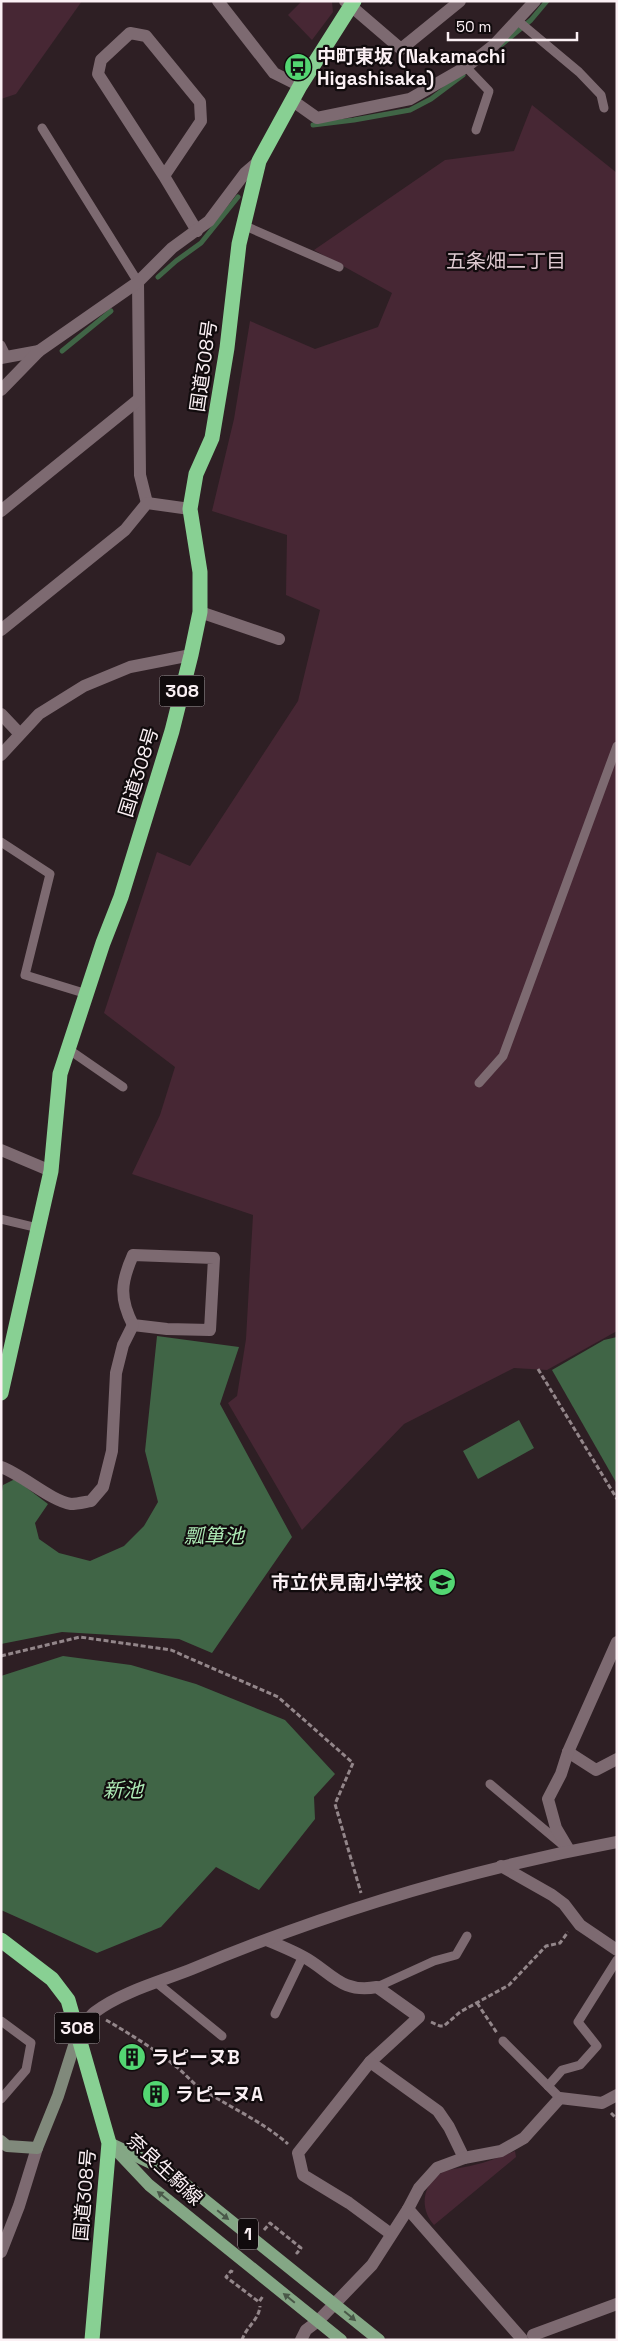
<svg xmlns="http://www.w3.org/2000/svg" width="618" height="2341" viewBox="0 0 618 2341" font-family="'Space Grotesk','Noto Sans JP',sans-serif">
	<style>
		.green { fill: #472734 }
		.water { fill: #406546 }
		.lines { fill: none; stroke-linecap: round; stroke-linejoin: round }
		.stream { stroke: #406546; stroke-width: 5 }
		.path { stroke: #93868a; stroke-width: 3; stroke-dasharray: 5 2.5; stroke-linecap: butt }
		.lane { stroke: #7d6a71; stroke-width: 9 }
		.street { stroke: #7d6a71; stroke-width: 12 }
		.secondary { stroke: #80897b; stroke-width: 12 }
		.primary { stroke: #84a785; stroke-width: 12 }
		.highway { stroke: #88d093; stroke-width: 15 }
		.oneway { fill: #4a5949 }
		.labels { text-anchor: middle; stroke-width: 4.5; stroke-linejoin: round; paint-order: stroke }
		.shield { fill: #110b0d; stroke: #b5abaf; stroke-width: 1 }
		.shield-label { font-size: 18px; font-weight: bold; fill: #fbf0f4 }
		.poi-label { font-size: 19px; font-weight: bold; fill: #fbf0f4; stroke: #110b0d; text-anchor: start }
		.street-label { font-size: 19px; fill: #fbf0f4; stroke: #110b0d }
		.neighbourhood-label { font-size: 20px; fill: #dec9d0; stroke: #110b0d }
		.water-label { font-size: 20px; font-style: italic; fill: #adeab5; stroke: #110b0d }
	</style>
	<rect width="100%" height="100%" fill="#2e1f24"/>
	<g class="green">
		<path d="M 1,1 L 82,1 L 16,94 L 1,99 Z"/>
		<path d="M 302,1 L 332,2 L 333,12 L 312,40 L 288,15 Z"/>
		<path d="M 532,105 L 617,173 L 617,1331 L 547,1370 L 514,1368 L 404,1424 L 302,1530 L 228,1403 L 237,1396 L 246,1339 L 253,1215 L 132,1174 L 160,1115 L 175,1067 L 104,1013 L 157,852 L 190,866 L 298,701 L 320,610 L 286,595 L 287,535 L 212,511 L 234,419 L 250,321 L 315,349 L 378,327 L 392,293 L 314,250 L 445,160 L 514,151 Z"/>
		<path d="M 515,2151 L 516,2157 L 434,2225 C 419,2209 422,2183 443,2172 C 452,2168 464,2168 474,2165 C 488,2162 501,2157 515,2151 Z"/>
	</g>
	<g class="water">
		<path d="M 157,1336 L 239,1347 L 220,1404 L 292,1537 L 212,1653 L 179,1639 L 62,1632 L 1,1644 L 1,1497 L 3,1485 L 15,1479 L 48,1504 L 35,1523 L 39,1539 L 59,1553 L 90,1561 L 124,1546 L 144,1526 L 158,1502 L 145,1451 Z"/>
		<path d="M 617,1337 L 617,1484 L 552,1370 L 604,1340 Z"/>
		<path d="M 519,1420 L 534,1448 L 478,1479 L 463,1451 Z"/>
		<path d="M 63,1656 L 131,1665 L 196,1684 L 285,1720 L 335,1774 L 314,1797 L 315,1819 L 259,1890 L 216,1867 L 161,1927 L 97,1953 L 1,1910 L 1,1676 Z"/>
	</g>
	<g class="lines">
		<g class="stream">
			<path d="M 501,45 L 531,20 L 547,1"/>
			<path d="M 313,125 L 354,120 L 410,110 L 431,99 L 463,75"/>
			<path d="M 158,277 L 176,261 L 201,243 L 238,197"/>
			<path d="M 62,351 L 111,311"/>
		</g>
		<g class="path">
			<path d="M 538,1369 L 617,1499"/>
			<path d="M 1,1656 L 80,1637 L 171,1650 L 278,1697 L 353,1763 L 335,1804 L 361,1893"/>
			<path d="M 477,2003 L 497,2033"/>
			<path d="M 106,2020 C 130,2034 153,2048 174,2065 C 184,2072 190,2081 200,2088 C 229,2107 262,2121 288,2144"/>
			<path d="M 431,2022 L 440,2026 L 444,2026 L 460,2012 L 509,1985 L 546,1946 L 560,1943 L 568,1932"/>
			<path d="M 611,2113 L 617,2119"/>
			<path d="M 264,2230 L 270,2223 L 301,2248 L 297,2253 L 296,2252"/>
			<path d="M 233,2272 L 231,2271 L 226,2277 L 259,2302 L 263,2296"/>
			<path d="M 242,2340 C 246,2327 259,2320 260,2306"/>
		</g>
		<g class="lane">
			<path d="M 518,21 L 579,72 L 601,95 L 604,108"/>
			<path d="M 466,67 L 489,91 L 476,130"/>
			<path d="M 42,128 L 138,282"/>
			<path d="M 243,225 L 339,267"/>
			<path d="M 1,345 L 7,357"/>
			<path d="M 1,842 L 50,874 L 25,975 L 87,994"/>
			<path d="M 68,1049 L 123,1087"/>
			<path d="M 479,1083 L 503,1056 L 617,746"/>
			<path d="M 1,1219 L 38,1228"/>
			<path d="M 490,1784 L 564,1846"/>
			<path d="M 157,1983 L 222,2036"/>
			<path d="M 377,1987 L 434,1961 L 456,1955 L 467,1936"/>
			<path d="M 275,2014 L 303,1956"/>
			<path d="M 1,2021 L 31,2043 L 26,2070 L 1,2099"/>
			<path d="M 503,2041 L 560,2098"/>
			<path d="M 548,2086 L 562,2070 L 580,2065 L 597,2046 L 578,2022 L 617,1960"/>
		</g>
		<g class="street">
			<path d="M 218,1 L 274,73 L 300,86"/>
			<path d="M 345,1 L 401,49 L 460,1"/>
			<path d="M 293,101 L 317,118 L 410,99 L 466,67 L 494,45 L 535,1"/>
			<path d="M 164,176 L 201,121 L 200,102 L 146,36 L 130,33 L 101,60 L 98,74 L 164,176 L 197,231"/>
			<path d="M 138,282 L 140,475 L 147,503"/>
			<path d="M 1,358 L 39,351"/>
			<path d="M 1,390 L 39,351 L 138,282 L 172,248 L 209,221 L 245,173 L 259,161"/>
			<path d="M 1,511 L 138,400"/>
			<path d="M 200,612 L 279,639"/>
			<path d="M 1,630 L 125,530 L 147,503 L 190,509"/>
			<path d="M 1,714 L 19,733"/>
			<path d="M 1,755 L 39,714 L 84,686 L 130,667 L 191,655"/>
			<path d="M 1,1150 L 51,1171"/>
			<path d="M 133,1255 L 214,1258 L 210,1330 L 167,1329 L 133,1325 C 119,1298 121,1282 133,1255 Z"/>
			<path d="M 1,1467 C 23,1475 51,1501 71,1504 C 77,1504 85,1502 91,1501 L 103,1487 L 112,1451 L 116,1373 L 123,1345 L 133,1325"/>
			<path d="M 568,1752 L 596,1770 L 617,1759"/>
			<path d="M 569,1850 L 556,1828 L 548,1799 L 561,1774 L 568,1752 L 617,1642"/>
			<path d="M 501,1866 L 552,1895 L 564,1904 L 580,1925 L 617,1950"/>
			<path d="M 267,1940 C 278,1945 291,1950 302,1956 C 331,1971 340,1994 377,1987 L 419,2017 L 370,2062 L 298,2153 L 303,2175 L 349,2203 L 391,2234"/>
			<path d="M 79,2032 C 84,2026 89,2016 95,2012 C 121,1992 162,1981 192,1969 C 328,1912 472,1869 617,1842"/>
			<path d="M 370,2062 L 438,2111 L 449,2127 L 464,2158"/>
			<path d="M 408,2209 L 522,2339"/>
			<path d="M 1,2252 L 19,2206 L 37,2148"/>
			<path d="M 533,2335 L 617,2304"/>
			<path d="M 301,2340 L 306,2330 L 318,2321 L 372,2265 L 408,2209 L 419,2188 L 437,2168 L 464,2158 L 501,2151 L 524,2138 L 560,2098 L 602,2103 L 617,2095"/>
		</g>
		<path class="secondary" d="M 1,2141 L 7,2146 L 37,2148 L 58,2096 L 78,2033"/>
		<g class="primary">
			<path d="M 109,2143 L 170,2172 L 379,2340"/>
			<path d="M 114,2148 L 149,2185 L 341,2340"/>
		</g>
		<g class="highway">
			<path d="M 1,1393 L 51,1171 L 60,1074 L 103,943 L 121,897 L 172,731 L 191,655 L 200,612 L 200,572 L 190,509 L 196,474 L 212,438 L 227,348 L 239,244 L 259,161 L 300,86 L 354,1"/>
			<path d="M 1,1940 L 52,1979 L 68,2000 L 109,2143 L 92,2340"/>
		</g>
	</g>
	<defs><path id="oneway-solid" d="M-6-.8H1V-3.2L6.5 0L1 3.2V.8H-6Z" transform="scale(1.25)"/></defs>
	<g class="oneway">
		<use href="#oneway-solid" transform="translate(163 2196) rotate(-141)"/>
		<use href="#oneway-solid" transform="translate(223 2215) rotate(39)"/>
		<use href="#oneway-solid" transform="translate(289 2298) rotate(-141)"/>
		<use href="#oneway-solid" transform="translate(350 2316) rotate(40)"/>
	</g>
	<defs>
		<g id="bus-disc" transform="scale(1.4375)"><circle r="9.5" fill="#53d672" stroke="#110b0d"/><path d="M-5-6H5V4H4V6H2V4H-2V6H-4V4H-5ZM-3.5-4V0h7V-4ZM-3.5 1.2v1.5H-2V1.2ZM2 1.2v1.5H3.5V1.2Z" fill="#111"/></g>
		<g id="school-disc" transform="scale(1.4375)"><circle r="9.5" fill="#53d672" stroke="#110b0d"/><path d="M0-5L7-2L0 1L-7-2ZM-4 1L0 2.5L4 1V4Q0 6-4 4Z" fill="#111"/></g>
		<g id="building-disc" transform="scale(1.4375)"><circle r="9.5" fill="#53d672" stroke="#110b0d"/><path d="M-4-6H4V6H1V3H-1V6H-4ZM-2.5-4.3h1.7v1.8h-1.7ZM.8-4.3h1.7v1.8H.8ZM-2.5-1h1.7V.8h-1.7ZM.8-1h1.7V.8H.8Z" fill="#111"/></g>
	</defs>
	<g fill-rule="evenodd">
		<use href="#bus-disc" x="298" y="67"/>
		<use href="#school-disc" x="442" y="1582"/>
		<use href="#building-disc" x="132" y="2057"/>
		<use href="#building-disc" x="156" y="2094"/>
	</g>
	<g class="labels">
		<g class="shield">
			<rect x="159.5" y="675.5" width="45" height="31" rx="4"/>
			<rect x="54.5" y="2012.5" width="45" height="31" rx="4"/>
			<rect x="238" y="2218.5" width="20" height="31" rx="4"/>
		</g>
		<g class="shield-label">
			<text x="182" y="697">308</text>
			<text x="77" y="2034">308</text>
			<text x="248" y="2240">1</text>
		</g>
		<g class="poi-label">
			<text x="317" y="63">中町東坂 (Nakamachi<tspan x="317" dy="22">Higashisaka)</tspan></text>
			<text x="423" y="1589" text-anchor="end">市立伏見南小学校</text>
			<text x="151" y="2064">ラピーヌB</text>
			<text x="175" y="2101">ラピーヌA</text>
		</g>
		<g class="street-label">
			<text transform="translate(203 366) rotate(-82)" y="7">国道308号</text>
			<text transform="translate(138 772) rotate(-73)" y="7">国道308号</text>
			<text transform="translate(165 2169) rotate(43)" y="7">奈良生駒線</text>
			<text transform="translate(84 2195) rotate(-85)" y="7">国道308号</text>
		</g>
		<g class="neighbourhood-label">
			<text x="506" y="268">五条畑二丁目</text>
		</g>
		<g class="water-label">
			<text x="214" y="1543">瓢箪池</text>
			<text x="123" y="1797">新池</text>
		</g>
	</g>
	<rect width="618" height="2341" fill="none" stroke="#fbf0f4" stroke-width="5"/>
	<path d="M448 32v8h129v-8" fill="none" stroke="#fbf0f4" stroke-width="2.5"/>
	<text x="456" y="32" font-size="15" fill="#fbf0f4" stroke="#110b0d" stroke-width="4" paint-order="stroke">50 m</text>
</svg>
